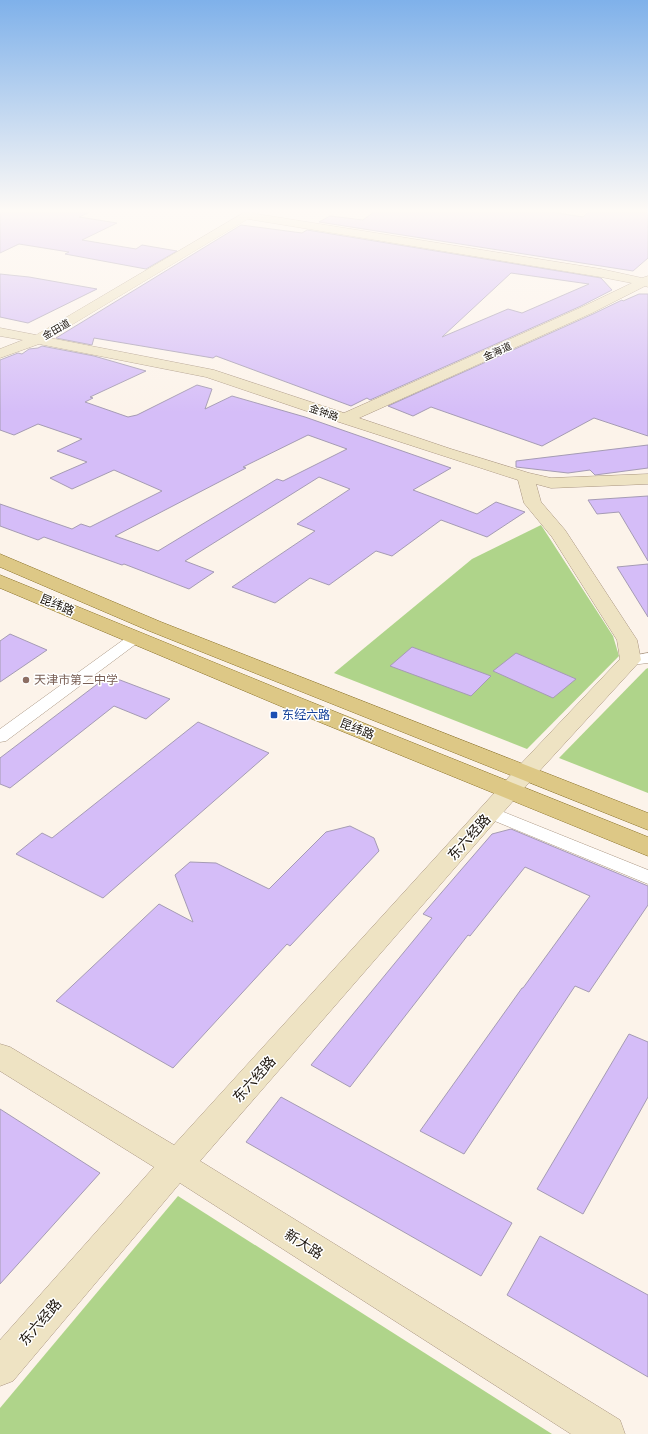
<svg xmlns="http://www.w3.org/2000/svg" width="648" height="1434" viewBox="0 0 648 1434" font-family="Karla,'Noto Sans SC',sans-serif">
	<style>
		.green { fill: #afd48a }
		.building { fill: #d5bdf8; stroke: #a59bb4; fill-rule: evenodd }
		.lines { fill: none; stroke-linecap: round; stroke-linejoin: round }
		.street-casing { stroke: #a99581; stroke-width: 1 }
		.secondary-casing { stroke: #a99581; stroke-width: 1 }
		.primary-casing { stroke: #8a7128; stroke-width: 1 }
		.street { fill: #fff; fill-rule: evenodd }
		.secondary { fill: #eee3c3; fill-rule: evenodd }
		.primary { fill: #ddc886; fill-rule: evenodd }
		.education-dot { fill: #8d6e63; stroke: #fff; stroke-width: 1.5 }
		.transit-dot { fill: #1a4fb4; stroke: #fff; stroke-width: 1.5 }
		.labels { text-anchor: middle; stroke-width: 3; stroke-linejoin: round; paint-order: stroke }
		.far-street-label { font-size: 10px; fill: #1c150d; stroke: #fff }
		.street-label { font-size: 12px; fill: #1c150d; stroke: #fff }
		.education-label { font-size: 12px; fill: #785e54; stroke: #fff; text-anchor: start }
		.transit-label { font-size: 12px; fill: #164399; stroke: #fff; text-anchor: start }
		.near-street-label { font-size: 14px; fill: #1c150d; stroke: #fff }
	</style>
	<rect width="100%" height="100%" fill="#fcf3ea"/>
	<g class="green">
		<path d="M 541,525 L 613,636 L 619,656 L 527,749 L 334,673 L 472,559 Z"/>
		<path d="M 648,668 L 648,793 L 559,758 L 646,669 Z"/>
		<path d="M 178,1196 L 552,1434 L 0,1434 L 0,1408 Z"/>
	</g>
	<g class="building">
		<path d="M 0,212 L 90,212 L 79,217 L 117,223 L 82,240 L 136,249 L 142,245 L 177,251 L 146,269 L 65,254 L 69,252 L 19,244 L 0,253 Z"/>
		<path d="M 374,212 L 551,212 L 583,217 L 588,212 L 648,212 L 648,258 L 633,271 L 319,222 L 330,216 L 363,220 Z"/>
		<path d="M 241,225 L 302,233 L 307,230 L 601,278 L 612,290 L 581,306 L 370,400 L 367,398 L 351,406 L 216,356 L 213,358 L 94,338 L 92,345 L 56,338 ZM 511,273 L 589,284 L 522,313 L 508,309 L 442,337 Z"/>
		<path d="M 0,274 L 29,277 L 97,289 L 28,323 L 0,317 Z"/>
		<path d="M 639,294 L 648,294 L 648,436 L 594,418 L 542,446 L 431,407 L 413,416 L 388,406 L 593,314 L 622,300 L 623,301 Z"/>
		<path d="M 42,346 L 94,356 L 146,371 L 90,397 L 93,398 L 85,402 L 128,417 L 137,415 L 197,385 L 212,389 L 205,409 L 232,396 L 305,417 L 451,468 L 413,490 L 477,514 L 496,502 L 525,512 L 487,537 L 441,520 L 392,556 L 376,551 L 329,585 L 310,578 L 275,603 L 232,587 L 315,531 L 297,524 L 350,489 L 319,477 L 185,561 L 214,572 L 189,589 L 124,564 L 122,565 L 44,537 L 38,540 L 0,526 L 0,504 L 72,529 L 81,524 L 90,527 L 162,491 L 114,470 L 72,489 L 50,478 L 87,462 L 57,451 L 82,439 L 38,424 L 14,435 L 0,430 L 0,360 L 18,353 L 22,354 L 29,349 L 38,348 ZM 308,435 L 347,449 L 283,481 L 277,479 L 158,551 L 115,536 L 246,468 L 243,467 Z"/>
		<path d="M 648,445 L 648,468 L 595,475 L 590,470 L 568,473 L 516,467 L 516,461 Z"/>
		<path d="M 648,496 L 648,561 L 619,512 L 597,514 L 588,500 Z"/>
		<path d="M 648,564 L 648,617 L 617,567 Z"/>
		<path d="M 10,634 L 47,650 L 0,682 L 0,641 Z"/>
		<path d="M 412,647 L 491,676 L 471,696 L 390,666 Z"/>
		<path d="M 516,653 L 576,679 L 553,698 L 493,671 Z"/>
		<path d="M 120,680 L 170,699 L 146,719 L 114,706 L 10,788 L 0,784 L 0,758 L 100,682 Z"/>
		<path d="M 198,722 L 269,753 L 103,898 L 16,854 L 42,833 L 52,838 Z"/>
		<path d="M 350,826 L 374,838 L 379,851 L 290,946 L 287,944 L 173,1068 L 56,1001 L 159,904 L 193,922 L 175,875 L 190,862 L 216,863 L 269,889 L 326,832 Z"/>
		<path d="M 511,829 L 648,886 L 648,905 L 589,992 L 575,986 L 464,1154 L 420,1131 L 522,988 L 523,988 L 590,896 L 525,867 L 470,936 L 468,935 L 350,1087 L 311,1065 L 432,918 L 423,914 L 492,834 Z"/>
		<path d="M 629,1034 L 648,1042 L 648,1097 L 583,1214 L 537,1189 Z"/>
		<path d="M 281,1097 L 512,1223 L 481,1276 L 246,1142 Z"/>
		<path d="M 0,1109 L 100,1173 L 0,1284 Z"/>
		<path d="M 540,1236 L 648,1295 L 648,1377 L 507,1295 Z"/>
	</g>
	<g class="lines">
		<g class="street-casing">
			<g id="street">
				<path d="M 135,634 L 140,635 L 142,638 L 140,641 L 6,741 L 0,742 L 0,729 L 130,635 Z"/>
				<path d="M 648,653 L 648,663 L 631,665 L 626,663 L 623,660 L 626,657 Z"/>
				<path d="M 491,807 L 648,870 L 648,884 L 485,817 L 482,813 L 485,809 Z"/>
			</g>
		</g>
		<g class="secondary-casing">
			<path id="secondary" d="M 245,212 L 258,212 L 257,214 L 601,269 L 642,278 L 648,276 L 648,287 L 645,286 L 592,313 L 359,418 L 451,449 L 529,473 L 551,478 L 648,474 L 648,484 L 551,488 L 536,484 L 541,502 L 565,530 L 637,640 L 641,660 L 533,778 L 200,1161 L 620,1420 L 625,1434 L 571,1434 L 180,1183 L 13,1381 L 0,1386 L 0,1340 L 154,1167 L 0,1071 L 0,1044 L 10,1047 L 174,1145 L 517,768 L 620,659 L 617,640 L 552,537 L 524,503 L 518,480 L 339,422 L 206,377 L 39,344 L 0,358 L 0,349 L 23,340 L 0,336 L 0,328 L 36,335 ZM 248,219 L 601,277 L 632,283 L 582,307 L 344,413 L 214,370 L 50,338 Z"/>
		</g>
		<g class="primary-casing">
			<g id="primary">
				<path d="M 0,554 L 161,622 L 648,813 L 648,830 L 147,630 L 0,567 Z"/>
				<path d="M 0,575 L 301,698 L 648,837 L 648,856 L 285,708 L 0,588 Z"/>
			</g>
		</g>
		<use href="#street" class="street"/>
		<use href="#secondary" class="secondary"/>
		<use href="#primary" class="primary"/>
	</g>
	<linearGradient id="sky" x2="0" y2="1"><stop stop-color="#7fb1ea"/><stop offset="0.51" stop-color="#fefaf6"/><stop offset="1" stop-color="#fefaf6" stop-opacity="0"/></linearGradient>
	<rect width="648" height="413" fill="url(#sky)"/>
	<circle class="education-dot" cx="26" cy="680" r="4"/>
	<rect class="transit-dot" x="270" y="711" width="8" height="8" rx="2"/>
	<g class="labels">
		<g class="far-street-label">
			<text transform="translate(56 329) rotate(-30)" y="4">金田道</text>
			<text transform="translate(497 351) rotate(-24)" y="4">金海道</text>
			<text transform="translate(324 412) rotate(19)" y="4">金钟路</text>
		</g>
		<g class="street-label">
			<text transform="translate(57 605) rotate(23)" y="4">昆纬路</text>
			<text transform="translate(357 729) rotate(22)" y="4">昆纬路</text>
		</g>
		<g class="education-label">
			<text x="34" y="684">天津市第二中学</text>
		</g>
		<g class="transit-label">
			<text x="282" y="719">东经六路</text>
		</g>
		<g class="near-street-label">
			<text transform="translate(469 837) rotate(-48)" y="5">东六经路</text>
			<text transform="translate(254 1079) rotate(-48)" y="5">东六经路</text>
			<text transform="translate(304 1244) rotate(32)" y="5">新大路</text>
			<text transform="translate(40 1322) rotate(-49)" y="5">东六经路</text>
		</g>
	</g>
</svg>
